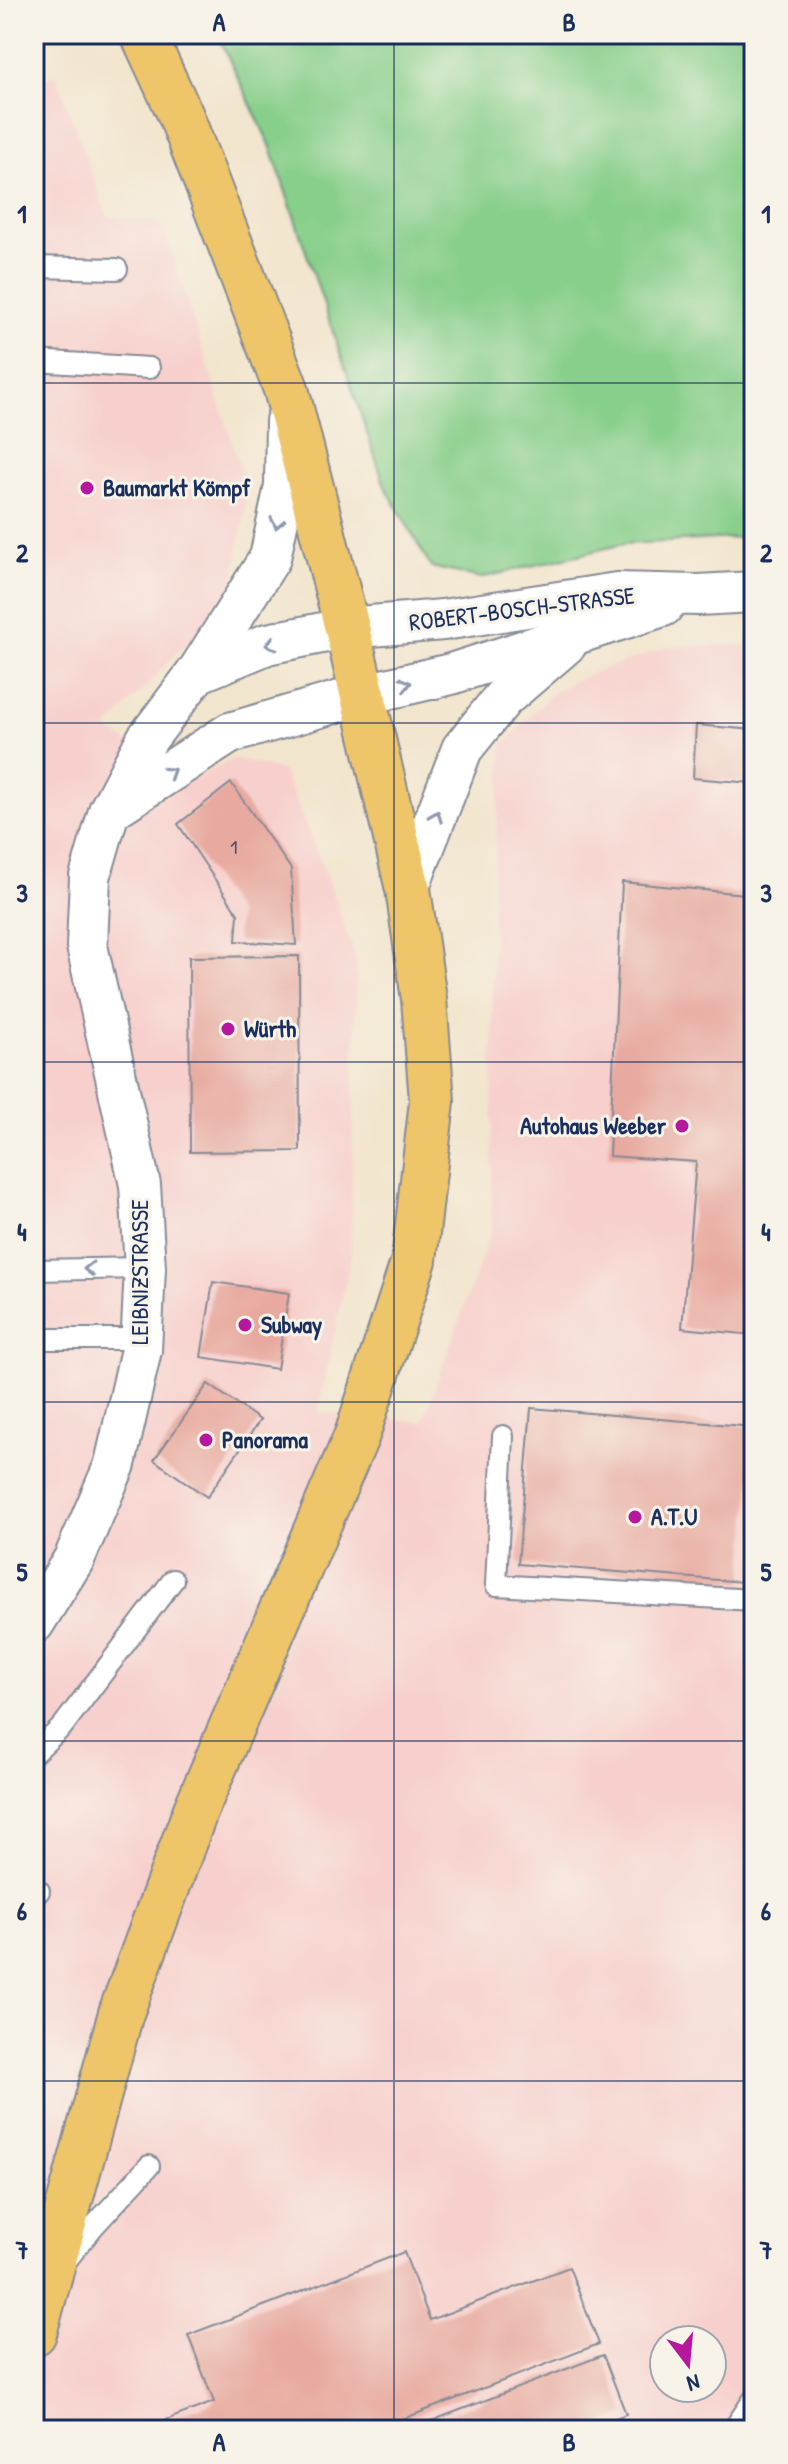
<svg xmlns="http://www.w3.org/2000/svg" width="788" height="2464" viewBox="0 0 788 2464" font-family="'Patrick Hand',sans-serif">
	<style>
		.built { fill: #f7d0cd; fill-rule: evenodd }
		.green { fill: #88cf8b; stroke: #527f74; stroke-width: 2 }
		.building { fill: #e8aaa0 }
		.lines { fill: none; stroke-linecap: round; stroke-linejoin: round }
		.lane-casing { stroke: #868a96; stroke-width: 24 }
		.street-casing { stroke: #868a96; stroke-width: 44 }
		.primary-casing { stroke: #868a96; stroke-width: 48 }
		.lane { stroke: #fff; stroke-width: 20 }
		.street { stroke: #fff; stroke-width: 40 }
		.primary { stroke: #eec569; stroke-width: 44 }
		.oneway { stroke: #8d97ae }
		.grid { fill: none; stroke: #1b2f5e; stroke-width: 2; stroke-opacity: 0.55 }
		.poi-dot { fill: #b5179e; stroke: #f7f3e8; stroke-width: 3 }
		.labels { text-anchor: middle; stroke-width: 6; stroke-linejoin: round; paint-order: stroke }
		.number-label { font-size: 20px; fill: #4e4e6e }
		.poi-label { font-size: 24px; font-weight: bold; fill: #1b2f5e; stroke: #f7f3e8; text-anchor: start }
		.street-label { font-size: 24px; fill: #1b2f5e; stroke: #f7f3e8 }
		.neatline { fill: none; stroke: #1b2f5e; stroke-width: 3 }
		.grid-label { font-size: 26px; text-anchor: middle; font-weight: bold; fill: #1b2f5e }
	</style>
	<rect width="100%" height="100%" fill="#f7f3e8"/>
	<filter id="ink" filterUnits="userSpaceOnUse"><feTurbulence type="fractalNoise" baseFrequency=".0125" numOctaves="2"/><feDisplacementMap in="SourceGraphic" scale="16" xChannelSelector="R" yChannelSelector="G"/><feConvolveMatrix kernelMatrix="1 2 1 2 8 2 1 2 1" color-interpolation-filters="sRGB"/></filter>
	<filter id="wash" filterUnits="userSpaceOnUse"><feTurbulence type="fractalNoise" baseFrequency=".006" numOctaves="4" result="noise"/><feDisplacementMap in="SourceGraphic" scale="32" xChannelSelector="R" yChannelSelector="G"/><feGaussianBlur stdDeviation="1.8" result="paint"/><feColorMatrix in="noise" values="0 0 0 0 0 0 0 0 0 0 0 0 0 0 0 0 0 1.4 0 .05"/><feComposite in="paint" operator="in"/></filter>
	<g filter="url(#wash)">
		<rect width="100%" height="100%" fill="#f2e5cd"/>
		<path class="built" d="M 56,75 L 107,216 L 162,223 L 248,492 L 231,595 L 107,728 L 187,783 L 235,758 L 283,771 L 325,872 L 356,959 L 351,1255 L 318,1412 L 423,1422 L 492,1228 L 493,883 L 503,745 L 553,692 L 589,674 L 667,647 L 754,645 L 754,2430 L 34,2430 L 34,82 ZM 664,2340 L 712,2340 L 712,2388 L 664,2388 Z"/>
		<path class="green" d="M 217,34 L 754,34 L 754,537 L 624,544 L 481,578 L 431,567 L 385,486 L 270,145 Z"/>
		<g id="blocks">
			<g class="building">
				<path d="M 696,725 L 754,730 L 752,783 L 693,778 Z"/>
				<path d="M 231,783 L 291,869 L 296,945 L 236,941 L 238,914 L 178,824 Z"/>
				<path d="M 622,882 L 754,895 L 754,1040 L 750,1096 L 754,1096 L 754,1335 L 682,1328 L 696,1162 L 609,1156 Z"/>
				<path d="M 299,956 L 300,1151 L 190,1152 L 189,957 Z"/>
				<path d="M 213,1282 L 289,1293 L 277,1369 L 201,1357 Z"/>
				<path d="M 208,1384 L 260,1420 L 207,1497 L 154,1460 Z"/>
				<path d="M 531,1408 L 754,1427 L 754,1470 L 752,1470 L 743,1582 L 518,1564 Z"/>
				<path d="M 404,2252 L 430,2320 L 569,2267 L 599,2344 L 374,2430 L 161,2430 L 158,2423 L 214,2402 L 188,2335 Z"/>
				<path d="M 603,2355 L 626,2414 L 585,2430 L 408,2430 Z"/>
			</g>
		</g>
	</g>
	<g filter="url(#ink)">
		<use href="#blocks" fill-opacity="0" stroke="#868a96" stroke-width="2"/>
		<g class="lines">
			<g class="lane-casing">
				<g id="lane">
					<path d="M 34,267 L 117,269"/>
					<path d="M 34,361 L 149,368"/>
					<path d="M 34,1270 L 145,1268"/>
					<path d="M 34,1339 L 142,1339"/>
					<path d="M 503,1436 L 496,1585 L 754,1600"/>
					<path d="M 34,1753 L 62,1727 L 173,1580"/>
					<path d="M 34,1894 L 39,1891"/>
					<path d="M 65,2262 L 93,2227 L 149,2166"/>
					<path d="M 733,2430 L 754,2399"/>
				</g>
			</g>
			<g class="street-casing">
				<g id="street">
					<path d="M 197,673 L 270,558 L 285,486 L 286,421"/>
					<path d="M 112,809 L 230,733 L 361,695 L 451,674 L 663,606"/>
					<path d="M 408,889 L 462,749 L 503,698 L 567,643"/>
					<path d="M 34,1623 L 74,1559 L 115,1464 L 141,1350 L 145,1268 L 140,1185 L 87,946 L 90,877 L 109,811 L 147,739 L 197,673 L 267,644 L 347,628 L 443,620 L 617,593 L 698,595 L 754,592"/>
				</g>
			</g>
			<g class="primary-casing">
				<path id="primary" d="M 34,2333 L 121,2013 L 195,1812 L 357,1435 L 414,1260 L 432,1101 L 424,999 L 408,889 L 347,628 L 286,389 L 181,116 L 143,34"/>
			</g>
			<use href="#lane" class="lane"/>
			<use href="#street" class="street"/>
			<use href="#primary" class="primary"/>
		</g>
		<defs><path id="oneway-chevron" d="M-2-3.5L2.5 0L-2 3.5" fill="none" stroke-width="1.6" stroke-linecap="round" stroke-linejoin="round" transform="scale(2)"/></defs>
		<g class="oneway">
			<use href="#oneway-chevron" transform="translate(277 523) rotate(102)"/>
			<use href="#oneway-chevron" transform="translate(271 644) rotate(165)"/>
			<use href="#oneway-chevron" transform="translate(406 684) rotate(-13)"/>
			<use href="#oneway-chevron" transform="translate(170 772) rotate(-33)"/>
			<use href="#oneway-chevron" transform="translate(436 816) rotate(-69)"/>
			<use href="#oneway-chevron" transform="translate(89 1269) rotate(179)"/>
		</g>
	</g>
	<path class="grid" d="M 394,34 L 394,2430M 34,383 L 754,383M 34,723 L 754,723M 34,1062 L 754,1062M 34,1402 L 754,1402M 34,1741 L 754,1741M 34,2081 L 754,2081"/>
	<g class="poi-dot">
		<circle cx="87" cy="488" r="8"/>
		<circle cx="228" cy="1029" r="8"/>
		<circle cx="682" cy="1126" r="8"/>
		<circle cx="245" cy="1325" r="8"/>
		<circle cx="206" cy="1440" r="8"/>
		<circle cx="635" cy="1517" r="8"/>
	</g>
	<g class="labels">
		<g class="number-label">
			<text x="234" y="854">1</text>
		</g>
		<g class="poi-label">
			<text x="103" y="496">Baumarkt Kömpf</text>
			<text x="244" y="1037">Würth</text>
			<text x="666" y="1134" text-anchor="end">Autohaus Weeber</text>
			<text x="261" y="1333">Subway</text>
			<text x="222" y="1448">Panorama</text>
			<text x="651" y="1525">A.T.U</text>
		</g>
		<g class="street-label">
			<text transform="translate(522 609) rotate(-7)" y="8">ROBERT-BOSCH-STRASSE</text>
			<text transform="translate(140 1272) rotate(-90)" y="8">LEIBNIZSTRASSE</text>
		</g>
	</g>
	<rect width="788" height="2464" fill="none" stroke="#f7f3e8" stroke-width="88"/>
	<g transform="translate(688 2364) rotate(164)"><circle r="38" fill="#f7f3e8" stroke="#9fa5b1" stroke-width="2"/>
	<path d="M0-6L14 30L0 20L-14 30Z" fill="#b5179e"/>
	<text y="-12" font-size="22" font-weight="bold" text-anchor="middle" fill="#1b2f5e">N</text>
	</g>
	<rect x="44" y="44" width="700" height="2376" class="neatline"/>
	<g class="grid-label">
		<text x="219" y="31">A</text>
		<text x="569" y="31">B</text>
		<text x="22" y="223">1</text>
		<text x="766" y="223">1</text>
		<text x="22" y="562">2</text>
		<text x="766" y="562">2</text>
		<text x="22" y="902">3</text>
		<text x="766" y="902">3</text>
		<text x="22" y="1241">4</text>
		<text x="766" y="1241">4</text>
		<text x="22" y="1581">5</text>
		<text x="766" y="1581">5</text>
		<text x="22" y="1920">6</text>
		<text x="766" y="1920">6</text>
		<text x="22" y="2259">7</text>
		<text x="766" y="2259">7</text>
		<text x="219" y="2451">A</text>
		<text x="569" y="2451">B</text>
	</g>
</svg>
